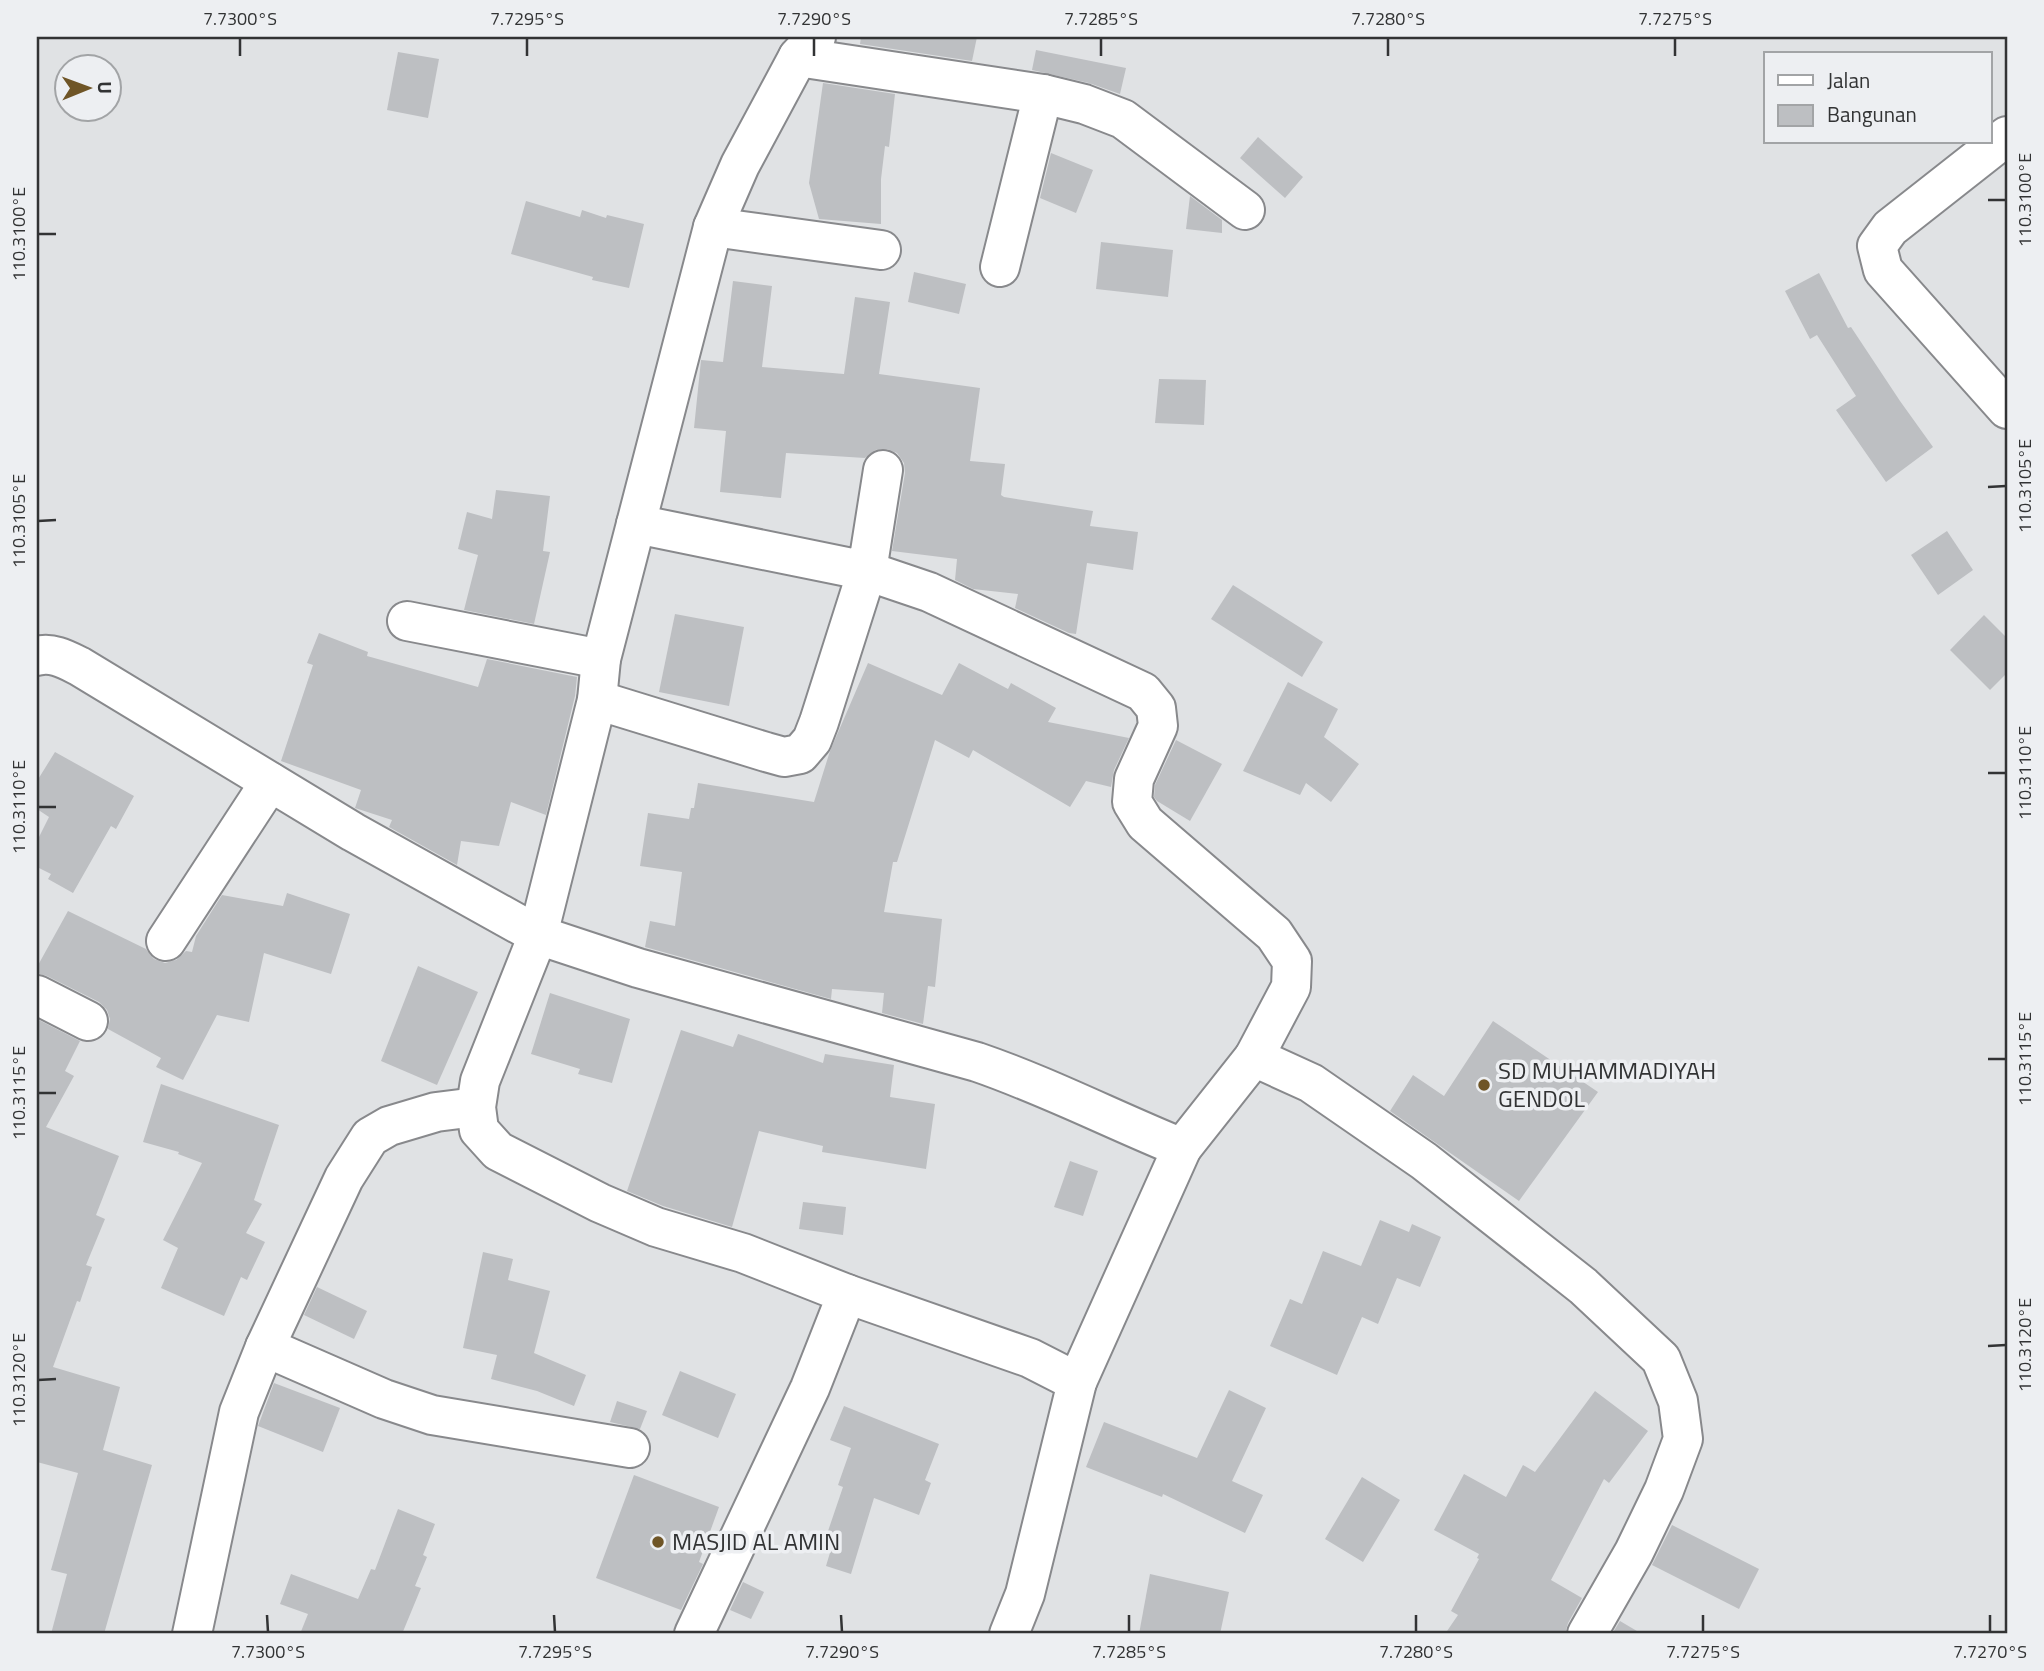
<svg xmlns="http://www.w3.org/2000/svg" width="2044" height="1671" viewBox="0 0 2044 1671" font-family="'Titillium Web',sans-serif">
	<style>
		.building { fill: #bdbfc2 }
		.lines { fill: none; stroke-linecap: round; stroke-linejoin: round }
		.minor-casing { stroke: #88898c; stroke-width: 42 }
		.minor { stroke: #fff; stroke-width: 38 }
		.ticks { fill: none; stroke: #323334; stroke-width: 2.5 }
		.poi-dot { fill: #6f5526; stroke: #edeff2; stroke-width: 2.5 }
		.labels { text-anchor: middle; stroke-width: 7; stroke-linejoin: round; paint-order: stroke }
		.poi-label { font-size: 24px; fill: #323334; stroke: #edeff2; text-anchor: start }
		.neatline { fill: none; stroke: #323334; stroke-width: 2.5 }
		.ticks-label { font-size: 18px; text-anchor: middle; fill: #323334 }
	</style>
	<rect width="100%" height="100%" fill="#e0e2e4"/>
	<g class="building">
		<path d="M 861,37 L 977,37 L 972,61 L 860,44 Z"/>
		<path d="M 1036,50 L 1126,68 L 1120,94 L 1089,83 L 1032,70 Z"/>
		<path d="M 398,52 L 439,59 L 428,118 L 387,110 Z"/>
		<path d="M 823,83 L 895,94 L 889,147 L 885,146 L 881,179 L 881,224 L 819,219 L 809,183 Z"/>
		<path d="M 1258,137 L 1303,177 L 1285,198 L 1240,158 Z"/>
		<path d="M 1051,153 L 1093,170 L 1076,213 L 1040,198 Z"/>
		<path d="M 1190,196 L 1222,220 L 1222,233 L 1186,229 Z"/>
		<path d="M 526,201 L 580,217 L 582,210 L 606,218 L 607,215 L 644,224 L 629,288 L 592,280 L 593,277 L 511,254 Z"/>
		<path d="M 1101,242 L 1173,250 L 1168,297 L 1096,289 Z"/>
		<path d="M 914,272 L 966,284 L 959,314 L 908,302 Z"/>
		<path d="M 1819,273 L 1848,328 L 1851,327 L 1900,401 L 1933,447 L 1886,482 L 1836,410 L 1856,396 L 1817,335 L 1810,339 L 1785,291 Z"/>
		<path d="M 733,281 L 772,286 L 762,367 L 844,374 L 855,297 L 890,302 L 879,374 L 980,388 L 970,461 L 1005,464 L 1001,495 L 1004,497 L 1093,511 L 1090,526 L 1138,532 L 1133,570 L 1087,563 L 1076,634 L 1069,633 L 1015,608 L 1018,594 L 973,589 L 955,580 L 957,559 L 892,551 L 905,473 L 904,463 L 897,453 L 887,449 L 875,450 L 865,458 L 786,453 L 781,498 L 720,492 L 726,431 L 694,428 L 701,360 L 723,362 Z"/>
		<path d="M 1159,379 L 1206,380 L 1204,425 L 1155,423 Z"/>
		<path d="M 496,490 L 550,496 L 543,551 L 550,552 L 534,624 L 464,610 L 478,555 L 458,549 L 467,512 L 492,519 Z"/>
		<path d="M 1947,531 L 1973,570 L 1938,595 L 1911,555 Z"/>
		<path d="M 1233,585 L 1323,642 L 1302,677 L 1211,619 Z"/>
		<path d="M 675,614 L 744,627 L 729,706 L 659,692 Z"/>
		<path d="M 1984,615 L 2007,638 L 2007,673 L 1990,690 L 1950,650 Z"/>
		<path d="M 319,633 L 368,652 L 367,656 L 478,687 L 487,659 L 577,677 L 575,696 L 546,815 L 511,802 L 499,846 L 461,841 L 457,865 L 389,827 L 392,820 L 355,808 L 361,790 L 281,761 L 313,665 L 307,663 Z"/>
		<path d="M 868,663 L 942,695 L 959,663 L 1008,689 L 1011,683 L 1056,708 L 1048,722 L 1129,738 L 1114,770 L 1111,787 L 1086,781 L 1070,807 L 973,750 L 969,758 L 935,740 L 897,862 L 893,862 L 884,912 L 942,919 L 935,987 L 928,986 L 923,1024 L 882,1013 L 884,993 L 832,989 L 831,999 L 645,947 L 650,921 L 675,926 L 682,872 L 640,866 L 648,813 L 689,819 L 691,808 L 694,808 L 698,783 L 814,802 L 830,751 Z"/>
		<path d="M 1288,682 L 1338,709 L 1324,737 L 1359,764 L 1331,802 L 1306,783 L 1300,795 L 1243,771 Z"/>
		<path d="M 1176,740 L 1222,764 L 1190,821 L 1157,801 L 1154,797 L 1155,785 Z"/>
		<path d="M 55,752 L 134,796 L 116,829 L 111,826 L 73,893 L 48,879 L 51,874 L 37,867 L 37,841 L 49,817 L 37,809 L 37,781 Z"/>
		<path d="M 287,893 L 350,914 L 331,974 L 264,953 L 249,1022 L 217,1015 L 183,1080 L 156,1067 L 161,1058 L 108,1029 L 110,1019 L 107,1010 L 99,1002 L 47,976 L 37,973 L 37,967 L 68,911 L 146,949 L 154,959 L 165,963 L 176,960 L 186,951 L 192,952 L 196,936 L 222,895 L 283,906 Z"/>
		<path d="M 418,966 L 478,992 L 437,1085 L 381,1061 Z"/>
		<path d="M 550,993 L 630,1019 L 612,1083 L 578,1074 L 580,1069 L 531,1054 Z"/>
		<path d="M 37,1019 L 80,1041 L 65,1071 L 74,1076 L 46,1127 L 119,1156 L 96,1215 L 105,1219 L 86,1265 L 92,1267 L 80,1302 L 77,1301 L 53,1367 L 120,1387 L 103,1450 L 152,1465 L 104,1634 L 51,1634 L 67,1574 L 51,1570 L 78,1473 L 37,1462 Z"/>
		<path d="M 1493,1021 L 1598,1092 L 1519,1201 L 1390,1111 L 1413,1075 L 1444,1096 Z"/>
		<path d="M 681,1030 L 733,1047 L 738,1034 L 823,1063 L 825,1054 L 894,1065 L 890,1097 L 935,1104 L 926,1169 L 822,1152 L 823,1146 L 759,1131 L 732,1227 L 663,1206 L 627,1191 Z"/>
		<path d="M 161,1084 L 279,1125 L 254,1200 L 262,1204 L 246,1233 L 265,1242 L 247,1280 L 241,1277 L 224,1316 L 161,1288 L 178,1248 L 163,1240 L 202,1163 L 178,1154 L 179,1152 L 143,1142 Z"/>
		<path d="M 1070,1161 L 1098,1171 L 1083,1216 L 1054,1207 Z"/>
		<path d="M 803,1202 L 846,1207 L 843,1235 L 799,1229 Z"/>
		<path d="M 1380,1220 L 1409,1232 L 1412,1224 L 1441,1237 L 1420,1287 L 1397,1278 L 1378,1324 L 1362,1317 L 1337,1375 L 1270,1346 L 1290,1299 L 1302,1304 L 1323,1251 L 1361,1266 Z"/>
		<path d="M 483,1252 L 513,1259 L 508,1280 L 550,1291 L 534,1353 L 586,1375 L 574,1406 L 537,1391 L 491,1379 L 497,1355 L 463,1348 Z"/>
		<path d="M 317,1287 L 367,1311 L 354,1339 L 304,1315 Z"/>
		<path d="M 680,1371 L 736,1394 L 718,1438 L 662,1415 Z"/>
		<path d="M 274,1383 L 340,1408 L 323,1452 L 258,1426 Z"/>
		<path d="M 1229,1390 L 1266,1408 L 1232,1481 L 1263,1495 L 1245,1533 L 1163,1494 L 1162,1497 L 1086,1467 L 1104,1422 L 1197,1458 Z"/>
		<path d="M 1595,1391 L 1648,1431 L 1609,1483 L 1604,1479 L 1551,1580 L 1582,1598 L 1568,1623 L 1565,1634 L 1445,1634 L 1458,1615 L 1451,1611 L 1479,1559 L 1477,1558 L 1479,1554 L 1434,1530 L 1464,1474 L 1506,1497 L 1523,1465 L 1535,1472 Z"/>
		<path d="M 617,1401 L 647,1411 L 640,1429 L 610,1422 Z"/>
		<path d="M 844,1406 L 939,1444 L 925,1480 L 931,1483 L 919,1515 L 874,1498 L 851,1574 L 826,1566 L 835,1536 L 827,1534 L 843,1487 L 838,1485 L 851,1448 L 830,1440 Z"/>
		<path d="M 634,1475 L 719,1507 L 699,1562 L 703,1564 L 681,1610 L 596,1578 Z"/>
		<path d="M 1362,1477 L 1400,1500 L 1363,1562 L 1325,1539 Z"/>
		<path d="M 398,1509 L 435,1524 L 423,1555 L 427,1557 L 415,1586 L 421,1588 L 402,1634 L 300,1634 L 308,1614 L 280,1604 L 291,1574 L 358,1599 L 371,1569 L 375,1570 Z"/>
		<path d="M 1672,1525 L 1759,1569 L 1739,1609 L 1652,1565 Z"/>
		<path d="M 1150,1574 L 1229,1592 L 1220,1634 L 1139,1634 Z"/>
		<path d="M 743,1582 L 764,1592 L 751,1619 L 730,1610 Z"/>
		<path d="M 1620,1621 L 1642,1634 L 1612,1634 Z"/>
	</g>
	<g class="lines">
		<g class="minor-casing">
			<g id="minor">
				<path d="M 798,57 L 1043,94 L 1084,104 L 1123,119 L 1245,210"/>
				<path d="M 2007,136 L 1890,228 L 1877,246 L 1883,270 L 2007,409"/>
				<path d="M 713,227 L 881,250"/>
				<path d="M 1000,267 L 1043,94"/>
				<path d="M 636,524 L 867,571 L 883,470"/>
				<path d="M 407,621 L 601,659"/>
				<path d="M 37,656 C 52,652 65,659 79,666 L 353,832 L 538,935 L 638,968 L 977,1062 C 1047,1086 1113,1120 1182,1148 L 1254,1057 L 1311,1083 L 1424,1161 L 1583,1286 L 1661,1359 L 1678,1401 L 1683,1439 L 1664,1490 L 1634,1552 L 1587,1634"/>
				<path d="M 597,700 L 766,752 L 784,757 L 800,754 L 812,740 L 819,722 L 867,571 L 929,592 L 1143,692 L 1156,708 L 1158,726 L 1134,779 L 1132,802 L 1145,823 L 1274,934 L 1292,961 L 1291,987 L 1254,1057"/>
				<path d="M 166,941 L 270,782"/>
				<path d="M 37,995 L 88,1021"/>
				<path d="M 847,1294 L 1030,1358 L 1077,1382 L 1025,1594 L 1009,1634"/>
				<path d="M 265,1347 L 384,1399 L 432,1415 L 630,1448"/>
				<path d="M 1077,1382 L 1182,1148"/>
				<path d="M 192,1634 L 239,1412 L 265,1347 L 344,1178 L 370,1137 L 389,1126 L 436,1112 L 476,1107"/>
				<path d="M 694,1634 L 810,1388 L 847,1294 L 743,1253 L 656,1227 L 600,1203 L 498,1151 L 479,1130 L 476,1107 L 480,1081 L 538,935 L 597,700 L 601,659 L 713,227 L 740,165 L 798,57 L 816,37"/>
			</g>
		</g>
		<use href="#minor" class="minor"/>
	</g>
	<path class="ticks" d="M 240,38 L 240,56M 527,38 L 527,56M 814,38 L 814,56M 1101,38 L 1101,56M 1388,38 L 1388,56M 1675,38 L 1675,56M 1988,200 L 2006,200M 38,234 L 56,234M 1988,487 L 2006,486M 38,521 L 56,520M 1988,773 L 2006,773M 38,807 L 56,807M 1988,1059 L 2006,1059M 38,1093 L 56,1093M 1988,1346 L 2006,1345M 38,1380 L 56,1379M 267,1615 L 268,1632M 554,1615 L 555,1632M 841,1615 L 842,1632M 1129,1615 L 1129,1632M 1416,1615 L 1416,1632M 1703,1615 L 1703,1632M 1990,1615 L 1990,1632"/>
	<g class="poi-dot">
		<circle cx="1484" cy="1085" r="7"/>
		<circle cx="658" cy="1542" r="7"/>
	</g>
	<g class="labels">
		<g class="poi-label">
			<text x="1498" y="1079">SD MUHAMMADIYAH<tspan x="1498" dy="28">GENDOL</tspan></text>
			<text x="672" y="1550">MASJID AL AMIN</text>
		</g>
	</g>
	<rect width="2044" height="1671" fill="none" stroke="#edeff2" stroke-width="77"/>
	<rect x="1764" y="52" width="228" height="91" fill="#edeff2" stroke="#a2a4a6" stroke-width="2"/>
	<rect x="1778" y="75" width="35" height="10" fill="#ffffff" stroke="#a2a4a6" stroke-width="2"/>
	<text x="1827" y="88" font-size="21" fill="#323334">Jalan</text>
	<rect x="1778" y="105" width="35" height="21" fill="#bdbfc2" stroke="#a2a4a6" stroke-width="2"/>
	<text x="1827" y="122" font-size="21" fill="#323334">Bangunan</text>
	<g transform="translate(88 88) rotate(89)"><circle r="33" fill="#edeff2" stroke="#a2a4a6" stroke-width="2"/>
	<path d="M0-5L12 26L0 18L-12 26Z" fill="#6f5526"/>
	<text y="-10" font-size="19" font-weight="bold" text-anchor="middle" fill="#323334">U</text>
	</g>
	<rect x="38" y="38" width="1968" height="1594" class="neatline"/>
	<g class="ticks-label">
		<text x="240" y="25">7.7300°S</text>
		<text x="527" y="25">7.7295°S</text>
		<text x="814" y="25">7.7290°S</text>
		<text x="1101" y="25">7.7285°S</text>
		<text x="1388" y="25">7.7280°S</text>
		<text x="1675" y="25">7.7275°S</text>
		<text transform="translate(2025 200) rotate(-90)" y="6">110.3100°E</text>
		<text transform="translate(19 234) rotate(-90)" y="6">110.3100°E</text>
		<text transform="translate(2025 486) rotate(-90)" y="6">110.3105°E</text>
		<text transform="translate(19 521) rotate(-90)" y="6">110.3105°E</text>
		<text transform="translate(2025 773) rotate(-90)" y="6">110.3110°E</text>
		<text transform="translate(19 807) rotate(-90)" y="6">110.3110°E</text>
		<text transform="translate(2025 1059) rotate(-90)" y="6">110.3115°E</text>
		<text transform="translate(19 1093) rotate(-90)" y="6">110.3115°E</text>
		<text transform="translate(2025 1345) rotate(-90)" y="6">110.3120°E</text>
		<text transform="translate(19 1380) rotate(-90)" y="6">110.3120°E</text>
		<text x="268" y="1658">7.7300°S</text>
		<text x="555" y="1658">7.7295°S</text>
		<text x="842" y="1658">7.7290°S</text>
		<text x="1129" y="1658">7.7285°S</text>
		<text x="1416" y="1658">7.7280°S</text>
		<text x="1703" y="1658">7.7275°S</text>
		<text x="1990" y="1658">7.7270°S</text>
	</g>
</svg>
